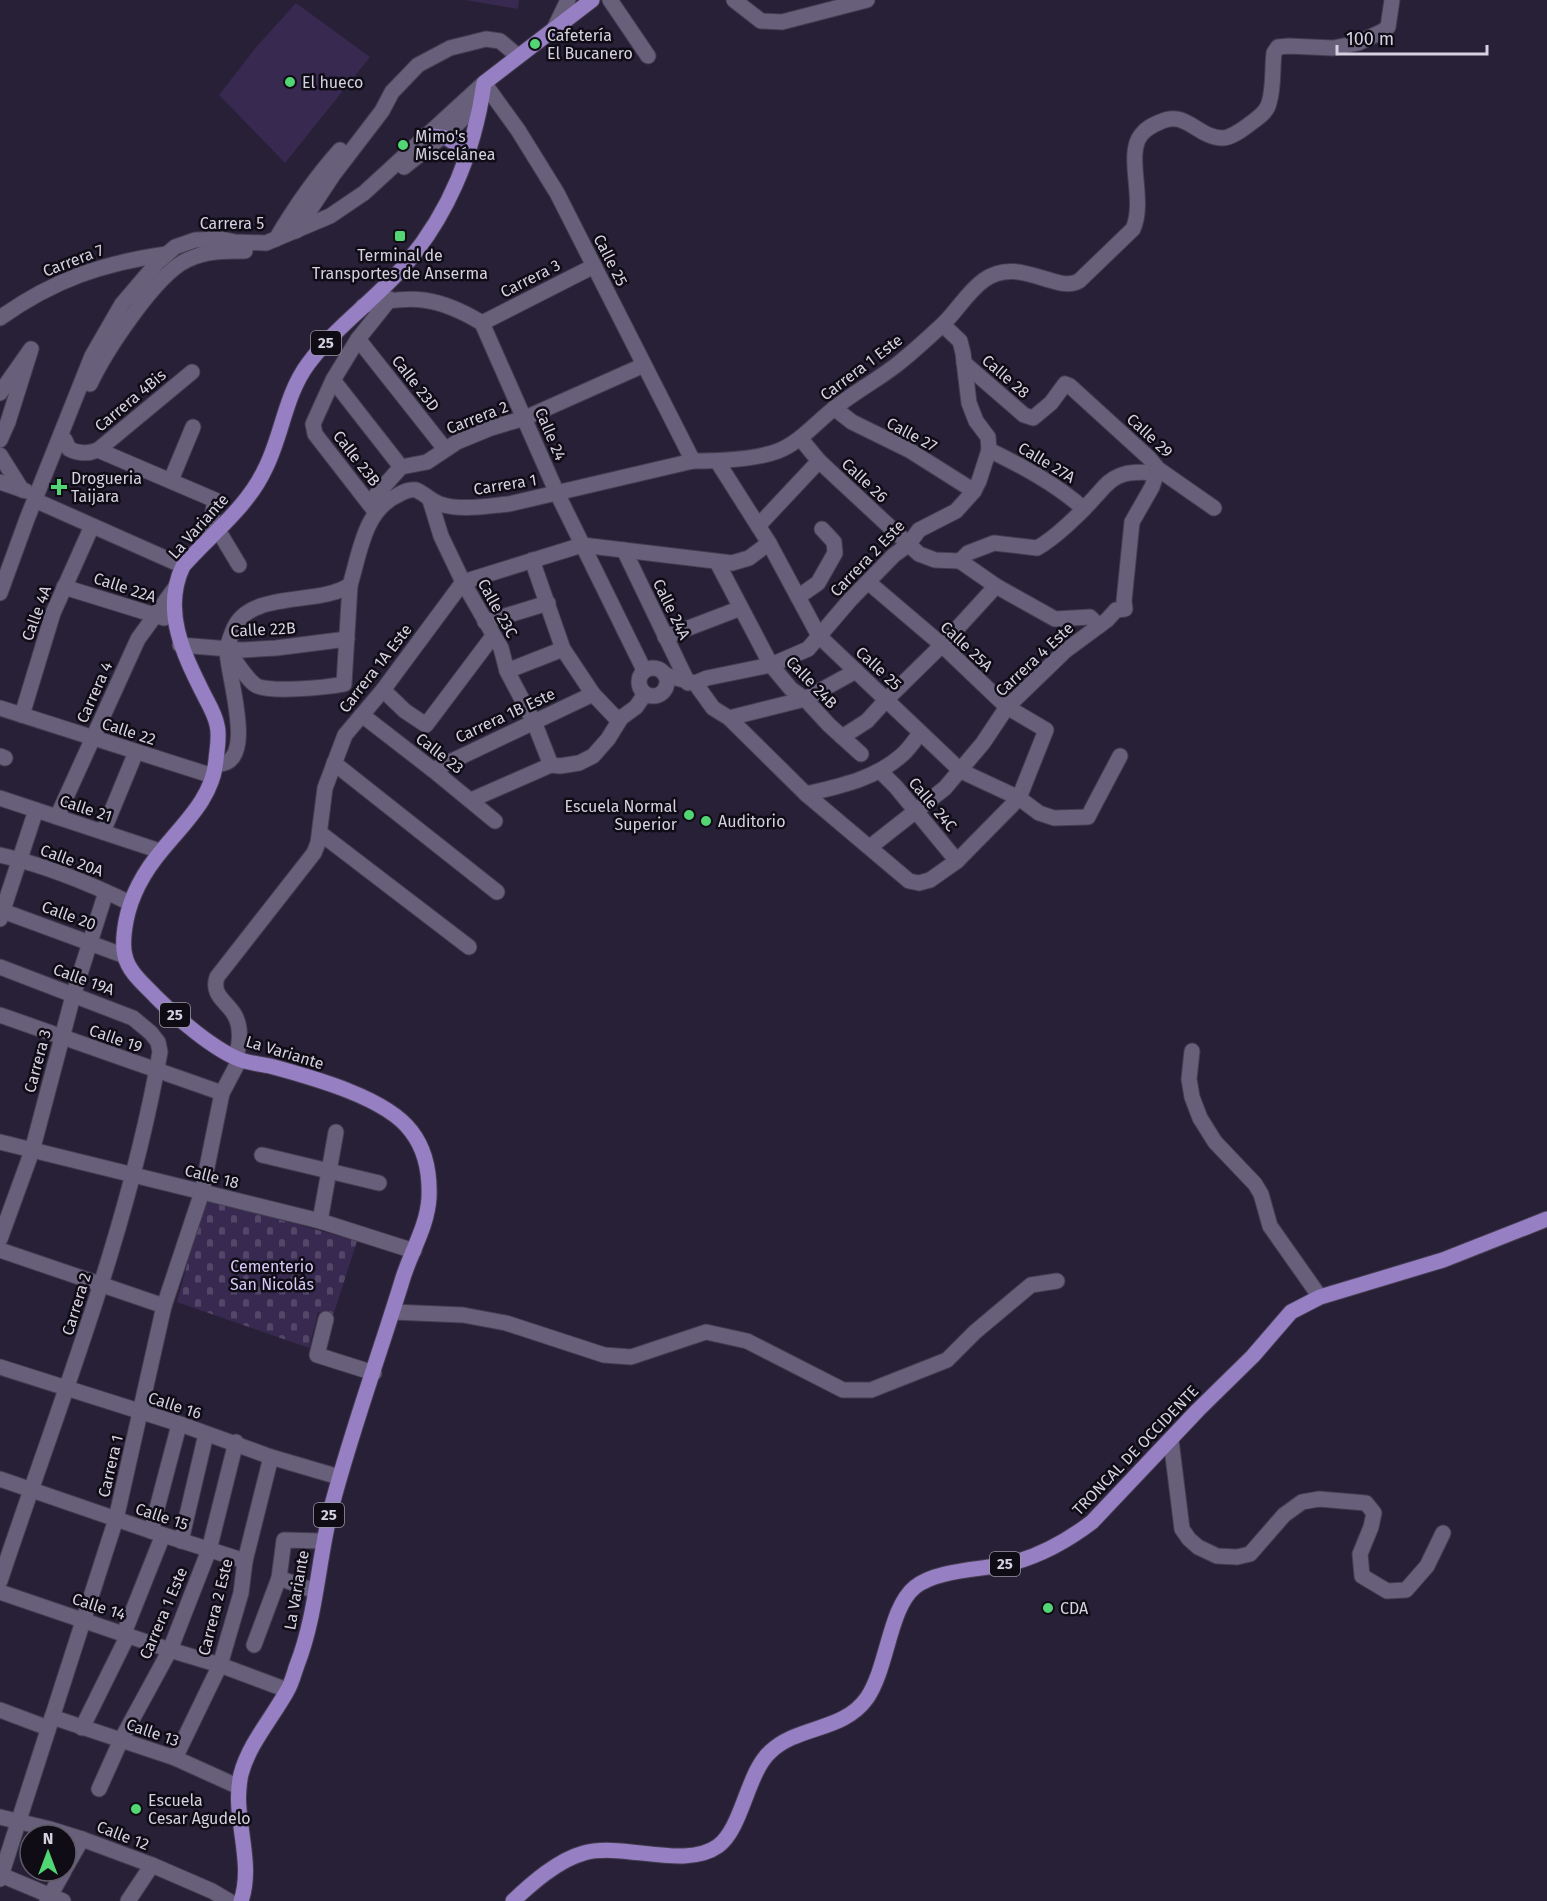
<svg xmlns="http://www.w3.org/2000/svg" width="1547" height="1901" viewBox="0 0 1547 1901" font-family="'Fira Sans',sans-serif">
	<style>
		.cemetery { fill: url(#cemetery-stones) }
		.green { fill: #37294f }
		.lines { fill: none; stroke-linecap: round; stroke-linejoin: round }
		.minor-casing { stroke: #443d50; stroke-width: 17 }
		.major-casing { stroke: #443d50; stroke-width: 17 }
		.minor { stroke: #685f7a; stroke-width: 15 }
		.major { stroke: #977fc4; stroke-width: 15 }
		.poi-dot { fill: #52d673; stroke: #0f0c16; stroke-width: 2 }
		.labels { text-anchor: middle; stroke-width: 5; stroke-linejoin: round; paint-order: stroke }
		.shield { fill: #0f0c16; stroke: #9a96a3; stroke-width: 1.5 }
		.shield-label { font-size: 15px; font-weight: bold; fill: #d5d1e0 }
		.poi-label { font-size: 16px; fill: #d5d1e0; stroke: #0f0c16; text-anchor: start }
		.street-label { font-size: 16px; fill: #d5d1e0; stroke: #0f0c16 }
		.park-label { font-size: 16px; fill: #d6c8f7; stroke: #0f0c16 }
	</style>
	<defs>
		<pattern id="cemetery-stones" width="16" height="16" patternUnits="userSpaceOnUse" patternTransform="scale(1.5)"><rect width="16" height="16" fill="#37294f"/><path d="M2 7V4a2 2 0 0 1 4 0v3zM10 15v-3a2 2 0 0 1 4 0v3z" fill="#534768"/></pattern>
	</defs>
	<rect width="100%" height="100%" fill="#282037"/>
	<path class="cemetery" d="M 205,1199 L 357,1241 L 333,1316 L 318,1312 L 309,1348 L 177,1302 Z"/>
	<g class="green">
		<path d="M 465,0 L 519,0 L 518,9 Z"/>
		<path d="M 296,3 L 370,57 L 285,163 L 219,95 L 257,46 Z"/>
	</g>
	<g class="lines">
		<g class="minor-casing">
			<g id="minor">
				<path d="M 610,0 L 648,56"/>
				<path d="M 734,0 L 761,21 L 782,22 L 867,0"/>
				<path d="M 554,29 L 568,0"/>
				<path d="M 404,167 L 454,127 L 481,101"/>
				<path d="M 296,231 L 333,175 L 382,111 L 392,92 L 418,65 L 450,48 L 486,39 L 500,41 L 518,56"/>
				<path d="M 276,239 C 295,207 315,178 340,150"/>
				<path d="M 363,306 C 412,294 439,297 482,323 L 557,493 L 644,670"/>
				<path d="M 0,318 C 53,280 103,263 167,254"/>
				<path d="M 482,323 L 594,266"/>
				<path d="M 358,339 L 445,449"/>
				<path d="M 964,363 L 1024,415 L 1033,418 L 1051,403 L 1065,384 L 1070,386 L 1149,458 L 1158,469 L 1214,508"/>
				<path d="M 333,380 L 401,467"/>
				<path d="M 90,384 C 105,352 155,275 187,260 C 206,251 224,251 245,251"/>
				<path d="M 0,393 L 31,349 L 8,422 L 0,440"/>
				<path d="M 834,408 L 852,422 L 909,450 L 974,491"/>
				<path d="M 800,438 L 819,461 L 919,554 L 935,560 L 960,561"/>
				<path d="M 65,440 L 69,449 C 79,454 88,454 98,450 L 192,372"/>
				<path d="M 98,450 L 215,500 L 208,540"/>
				<path d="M 989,450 C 1022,466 1056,484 1084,509"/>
				<path d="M 0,455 L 22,490"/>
				<path d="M 717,461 L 769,543 L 819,636 L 961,771 L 1019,798 L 1039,813 L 1054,818 L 1088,817 L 1091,811 L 1120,756"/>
				<path d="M 171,480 L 193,427"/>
				<path d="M 0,482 L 26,491"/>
				<path d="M 430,500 L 441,536 L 463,582 L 501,648 L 507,671 L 534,722 L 551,765"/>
				<path d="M 39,502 L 183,566"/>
				<path d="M 369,503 L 401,467 L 427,462 L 457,442 L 491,428 L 525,418 L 644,365"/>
				<path d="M 374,510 L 315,434 L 313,424 L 333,380 L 358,339 L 390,299"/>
				<path d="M 758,526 L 819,461"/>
				<path d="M 218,530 L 239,565"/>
				<path d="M 624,550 L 688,683"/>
				<path d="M 532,560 L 563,649 L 593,694 L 614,716 L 621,718"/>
				<path d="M 960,561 L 968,553 L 994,543 L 1037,548 C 1054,539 1081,513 1094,498 C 1102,490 1108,480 1119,476 C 1130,471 1144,472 1156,473"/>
				<path d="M 960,561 L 996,586 L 1055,619 L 1090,617 L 1099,626"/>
				<path d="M 717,562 L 771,665 L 791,689 L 805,699 L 829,725 L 861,754"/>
				<path d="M 64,587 L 164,618"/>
				<path d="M 0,593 L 27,519 L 92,356 L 122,304 L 157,263 L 175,247 L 195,240 L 221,239 L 235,242 L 266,243 L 330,216 L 364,193 L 484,83 L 518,130 L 557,193 L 693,461"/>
				<path d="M 798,597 L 818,583 L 835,553 L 834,542 L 822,529"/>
				<path d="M 485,622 L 548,603"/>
				<path d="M 665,637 L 741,608"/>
				<path d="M 180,645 L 242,650 L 276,648 L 347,639"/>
				<path d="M 227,650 C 235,660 245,677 254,684 C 264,694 329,687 344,684 L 350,585"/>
				<circle cx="653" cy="682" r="14"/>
				<path d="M 507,671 L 563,649"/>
				<path d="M 665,675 L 695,683 L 713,708 L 729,718 L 806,794 L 909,881 L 919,883 L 930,880 L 957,861 L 1019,798 L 1046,730 L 1007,707 L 942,645 L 868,582"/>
				<path d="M 695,683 L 707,678 L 771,665 L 808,649 L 850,600 L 894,555 L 908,545 L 919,530 L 956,511 L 974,491 L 979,481 L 989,450 L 988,437 L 976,421 L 969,403 L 963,353 L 960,341 L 943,325"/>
				<path d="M 383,690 L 405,711 L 426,725 L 493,636"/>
				<path d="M 0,708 L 213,776"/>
				<path d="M 22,715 L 53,613 L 92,526"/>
				<path d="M 362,715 L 433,770 L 495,821"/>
				<path d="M 729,718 L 805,699 L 856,671"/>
				<path d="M 842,737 L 867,721 L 887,699 L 942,645 L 996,586"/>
				<path d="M 0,756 L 5,758"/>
				<path d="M 334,763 L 497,892"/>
				<path d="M 216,764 C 259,767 227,675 227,650 C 228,644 231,635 234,628 C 251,590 320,606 350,585 C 360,553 364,510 398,495 C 403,492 410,489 416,490 C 424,493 431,501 440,504 C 462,511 486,506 509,504 L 693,461 C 718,461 754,460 778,451 C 801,442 817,421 836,407 C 856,391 879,379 899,363 C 913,352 927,339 940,327 C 956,313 966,293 984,280 C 1019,255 1056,294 1079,281 L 1133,229 C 1146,200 1125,155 1141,135 C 1146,128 1153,125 1160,122 C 1186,109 1197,138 1223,138 C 1233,137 1243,129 1251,123 C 1258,118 1267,112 1269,103 C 1274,87 1272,69 1274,53 L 1278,47 L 1289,46 L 1333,48 L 1358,43 L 1383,31 L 1388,27 L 1392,0"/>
				<path d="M 433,770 L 593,694"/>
				<path d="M 880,771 L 896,787 L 957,861"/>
				<path d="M 806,794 C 840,786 875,779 902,755 C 909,749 915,740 920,733"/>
				<path d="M 0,798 L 160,851"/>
				<path d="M 471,800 L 551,765 L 560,766 L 579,763 L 593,756 L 608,739 L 621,718 L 636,707 L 645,694"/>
				<path d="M 57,817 L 138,639 L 175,588"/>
				<path d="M 103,832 L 136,752"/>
				<path d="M 320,833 L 469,947"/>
				<path d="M 870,847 L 945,788 L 983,743 L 1007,707 L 1065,651 L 1107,620 L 1116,610 L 1125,609 L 1124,601 L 1132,522 L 1152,487 L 1158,469"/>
				<path d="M 0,855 C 44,865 89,883 130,903"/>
				<path d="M 0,910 L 125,956"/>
				<path d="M 0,919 L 36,810"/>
				<path d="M 0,967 L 133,1018 L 151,1033 L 158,1042 L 160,1052 C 128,1234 58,1406 0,1581"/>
				<path d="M 0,1015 L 222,1093"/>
				<path d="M 1192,1051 L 1189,1079 L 1192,1097 L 1200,1118 L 1215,1142 L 1255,1184 L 1261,1194 L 1270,1226 L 1320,1297"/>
				<path d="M 236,1057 C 240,1043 242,1027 234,1014 C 226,1001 211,995 217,977 L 314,853 L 318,843 L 325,788 L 345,735 L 383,690 L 463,582 L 582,545 L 732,563 L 749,558 L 769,543"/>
				<path d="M 0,1142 L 320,1221 L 414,1251"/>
				<path d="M 262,1155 L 379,1183"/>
				<path d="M 320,1221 L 336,1132"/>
				<path d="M 0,1239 L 32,1151 L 73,996 L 106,892"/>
				<path d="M 0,1250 L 164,1306"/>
				<path d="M 393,1312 L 463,1315 L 506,1323 L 604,1355 L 631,1357 L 706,1332 L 747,1341 L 843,1390 L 871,1390 L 947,1360 L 975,1332 L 1031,1285 L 1057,1281"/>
				<path d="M 326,1319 L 317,1355 L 374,1373"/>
				<path d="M 0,1367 L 183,1425 L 271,1457 L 339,1477"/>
				<path d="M 1171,1440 L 1182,1529 L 1189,1539 L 1198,1547 L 1217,1556 L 1237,1557 L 1250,1554 L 1284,1515 L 1302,1502 L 1319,1499 L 1366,1503 L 1374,1513 L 1371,1527 L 1360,1554 L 1362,1576 L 1387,1591 L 1406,1590 L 1427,1566 L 1443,1533"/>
				<path d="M 0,1479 L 151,1531 L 245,1561"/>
				<path d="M 151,1531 L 179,1425"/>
				<path d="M 181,1541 L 206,1434"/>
				<path d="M 315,1591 L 279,1578 L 284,1540 L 323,1541"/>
				<path d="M 0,1592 L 170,1650 L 220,1665 L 287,1690"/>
				<path d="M 124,1633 L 163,1535"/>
				<path d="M 254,1645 L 279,1578"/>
				<path d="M 0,1710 L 48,1728"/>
				<path d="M 52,1717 L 175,1758 L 239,1787"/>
				<path d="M 82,1728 L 128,1635"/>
				<path d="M 175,1758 L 220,1665 L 241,1593 L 245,1561 L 271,1457"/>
				<path d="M 99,1789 L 121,1740 L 170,1650 L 209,1550 L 236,1442"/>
				<path d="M 0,1817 L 50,1829 L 82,1839 L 152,1865 L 212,1891 L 229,1901"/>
				<path d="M 66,1867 L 82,1839"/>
				<path d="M 1,1875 L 63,1901"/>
				<path d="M 0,1879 L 116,1519 L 164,1306 L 202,1192 L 222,1093 L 240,1059"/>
				<path d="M 47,1901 L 64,1871"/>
				<path d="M 128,1901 L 152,1865"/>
			</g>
		</g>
		<g class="major-casing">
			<g id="major">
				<path d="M 425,135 L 447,138 L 469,152"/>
				<path d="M 241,1901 C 255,1860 231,1816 241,1774 C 249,1744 272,1718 287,1691 C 292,1683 294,1673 297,1665 C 317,1614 318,1558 332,1505 C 352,1429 379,1356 402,1281 C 410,1253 427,1228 429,1198 C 430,1174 426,1150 411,1131 C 386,1097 310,1077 270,1066 C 260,1064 250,1063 241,1060 C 214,1050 177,1018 156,997 C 145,985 129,973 125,956 C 122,945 124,932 126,921 C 131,895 146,869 163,849 C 185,822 213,797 216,760 C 217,749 220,736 217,725 C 215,714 208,703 203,693 C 183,653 162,610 183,566 C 211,534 247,508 265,469 C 282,436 285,395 308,364 C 333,330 368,305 397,274 C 446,221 474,154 484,83 L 592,0"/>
				<path d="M 513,1901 C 532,1883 558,1860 584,1853 C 623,1842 685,1870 718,1846 C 742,1829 747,1773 770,1752 C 798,1725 843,1732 867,1698 C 888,1667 889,1608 915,1587 C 937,1569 984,1570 1012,1563 C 1042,1555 1067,1541 1092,1522 L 1198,1410 L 1253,1356 L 1291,1312 L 1320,1297 L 1443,1260 L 1547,1219"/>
			</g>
		</g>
		<use href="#minor" class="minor"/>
		<use href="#major" class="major"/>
	</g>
	<g class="poi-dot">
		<circle cx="535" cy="44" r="6"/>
		<circle cx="290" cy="82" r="6"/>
		<circle cx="403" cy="145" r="6"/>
		<rect x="394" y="230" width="12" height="12" rx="3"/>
		<path d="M56 478h6v6h6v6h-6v6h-6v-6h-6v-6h6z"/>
		<circle cx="689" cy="815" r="6"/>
		<circle cx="706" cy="821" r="6"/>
		<circle cx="1048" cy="1608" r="6"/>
		<circle cx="136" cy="1809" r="6"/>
	</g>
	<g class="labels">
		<g class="shield">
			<rect x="311" y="331" width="30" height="24" rx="4.5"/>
			<rect x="160" y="1003" width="30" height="24" rx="4.5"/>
			<rect x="314" y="1503" width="30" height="24" rx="4.5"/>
			<rect x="990" y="1552" width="30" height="24" rx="4.5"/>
		</g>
		<g class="shield-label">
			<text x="326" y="348">25</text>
			<text x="175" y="1020">25</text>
			<text x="329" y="1520">25</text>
			<text x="1005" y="1569">25</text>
		</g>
		<g class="poi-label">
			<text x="547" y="41">Cafetería<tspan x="547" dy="18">El Bucanero</tspan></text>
			<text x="302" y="88">El hueco</text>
			<text x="415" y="142">Mimo's<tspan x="415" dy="18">Miscelánea</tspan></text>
			<text x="400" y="261" text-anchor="middle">Terminal de<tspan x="400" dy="18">Transportes de Anserma</tspan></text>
			<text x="71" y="484">Drogueria<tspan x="71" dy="18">Taijara</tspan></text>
			<text x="677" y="812" text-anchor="end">Escuela Normal<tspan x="677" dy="18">Superior</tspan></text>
			<text x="718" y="827">Auditorio</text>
			<text x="1060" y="1614">CDA</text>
			<text x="148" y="1806">Escuela<tspan x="148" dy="18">Cesar Agudelo</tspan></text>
		</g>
		<g class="street-label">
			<text x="232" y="229">Carrera 5</text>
			<text transform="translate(73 260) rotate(-21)" y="6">Carrera 7</text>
			<text transform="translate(611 260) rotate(63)" y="6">Calle 25</text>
			<text transform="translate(530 278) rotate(-27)" y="6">Carrera 3</text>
			<text transform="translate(861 367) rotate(-37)" y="6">Carrera 1 Este</text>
			<text transform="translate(1006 376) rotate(41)" y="6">Calle 28</text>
			<text transform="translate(416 383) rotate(52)" y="6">Calle 23D</text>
			<text transform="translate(130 400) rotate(-40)" y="6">Carrera 4Bis</text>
			<text transform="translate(477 417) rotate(-21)" y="6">Carrera 2</text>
			<text transform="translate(551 434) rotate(67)" y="6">Calle 24</text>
			<text transform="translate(912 434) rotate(28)" y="6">Calle 27</text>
			<text transform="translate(1150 435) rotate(43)" y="6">Calle 29</text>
			<text transform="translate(357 458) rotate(52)" y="6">Calle 23B</text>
			<text transform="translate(1047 462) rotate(31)" y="6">Calle 27A</text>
			<text transform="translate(865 480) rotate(43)" y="6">Calle 26</text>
			<text transform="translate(505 484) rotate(-9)" y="6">Carrera 1</text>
			<text transform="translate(198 526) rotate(-48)" y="6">La Variante</text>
			<text transform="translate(867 558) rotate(-46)" y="6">Carrera 2 Este</text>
			<text transform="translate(125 587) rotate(18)" y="6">Calle 22A</text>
			<text transform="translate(498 608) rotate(61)" y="6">Calle 23C</text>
			<text transform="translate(672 609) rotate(64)" y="6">Calle 24A</text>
			<text transform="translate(36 613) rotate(-70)" y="6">Calle 4A</text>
			<text transform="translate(263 629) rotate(-3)" y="6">Calle 22B</text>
			<text transform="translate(967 646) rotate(43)" y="6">Calle 25A</text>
			<text transform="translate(1034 659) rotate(-43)" y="6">Carrera 4 Este</text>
			<text transform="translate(375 668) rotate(-52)" y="6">Carrera 1A Este</text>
			<text transform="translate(879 668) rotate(43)" y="6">Calle 25</text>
			<text transform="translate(812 682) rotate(46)" y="6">Calle 24B</text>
			<text transform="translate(94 692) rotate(-66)" y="6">Carrera 4</text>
			<text transform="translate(505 715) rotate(-25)" y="6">Carrera 1B Este</text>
			<text transform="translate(129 731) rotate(18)" y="6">Calle 22</text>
			<text transform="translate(440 753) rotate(38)" y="6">Calle 23</text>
			<text transform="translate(933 804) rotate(50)" y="6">Calle 24C</text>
			<text transform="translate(86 808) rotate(18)" y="6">Calle 21</text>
			<text transform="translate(72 860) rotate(20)" y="6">Calle 20A</text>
			<text transform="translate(69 915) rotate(20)" y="6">Calle 20</text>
			<text transform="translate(84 979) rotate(20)" y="6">Calle 19A</text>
			<text transform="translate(116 1038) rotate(19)" y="6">Calle 19</text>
			<text transform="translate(285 1052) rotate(17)" y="6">La Variante</text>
			<text transform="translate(37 1061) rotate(-75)" y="6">Carrera 3</text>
			<text transform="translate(212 1176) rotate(14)" y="6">Calle 18</text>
			<text transform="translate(76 1304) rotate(-73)" y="6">Carrera 2</text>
			<text transform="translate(175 1405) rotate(18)" y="6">Calle 16</text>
			<text transform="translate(1135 1450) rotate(-46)" y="6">TRONCAL DE OCCIDENTE</text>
			<text transform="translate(110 1466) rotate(-77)" y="6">Carrera 1</text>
			<text transform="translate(162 1516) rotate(18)" y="6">Calle 15</text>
			<text transform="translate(296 1590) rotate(-80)" y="6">La Variante</text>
			<text transform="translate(99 1606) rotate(18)" y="6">Calle 14</text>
			<text transform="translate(215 1607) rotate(-76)" y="6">Carrera 2 Este</text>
			<text transform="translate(163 1613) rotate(-67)" y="6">Carrera 1 Este</text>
			<text transform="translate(153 1732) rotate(19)" y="6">Calle 13</text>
			<text transform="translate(123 1835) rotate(21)" y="6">Calle 12</text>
		</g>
		<g class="park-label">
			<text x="272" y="1272">Cementerio<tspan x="272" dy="18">San Nicolás</tspan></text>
		</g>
	</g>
	<g transform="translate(48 1853)"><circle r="28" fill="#0f0c16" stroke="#5e5b67" stroke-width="1.5"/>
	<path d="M0-4.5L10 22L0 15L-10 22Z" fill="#52d673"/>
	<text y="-9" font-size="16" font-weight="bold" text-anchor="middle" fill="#d5d1e0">N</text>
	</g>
	<path d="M1337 45v9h150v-9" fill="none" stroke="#d5d1e0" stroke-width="3"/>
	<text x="1346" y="45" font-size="18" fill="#d5d1e0" stroke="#0f0c16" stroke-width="4.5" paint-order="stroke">100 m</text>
</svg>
